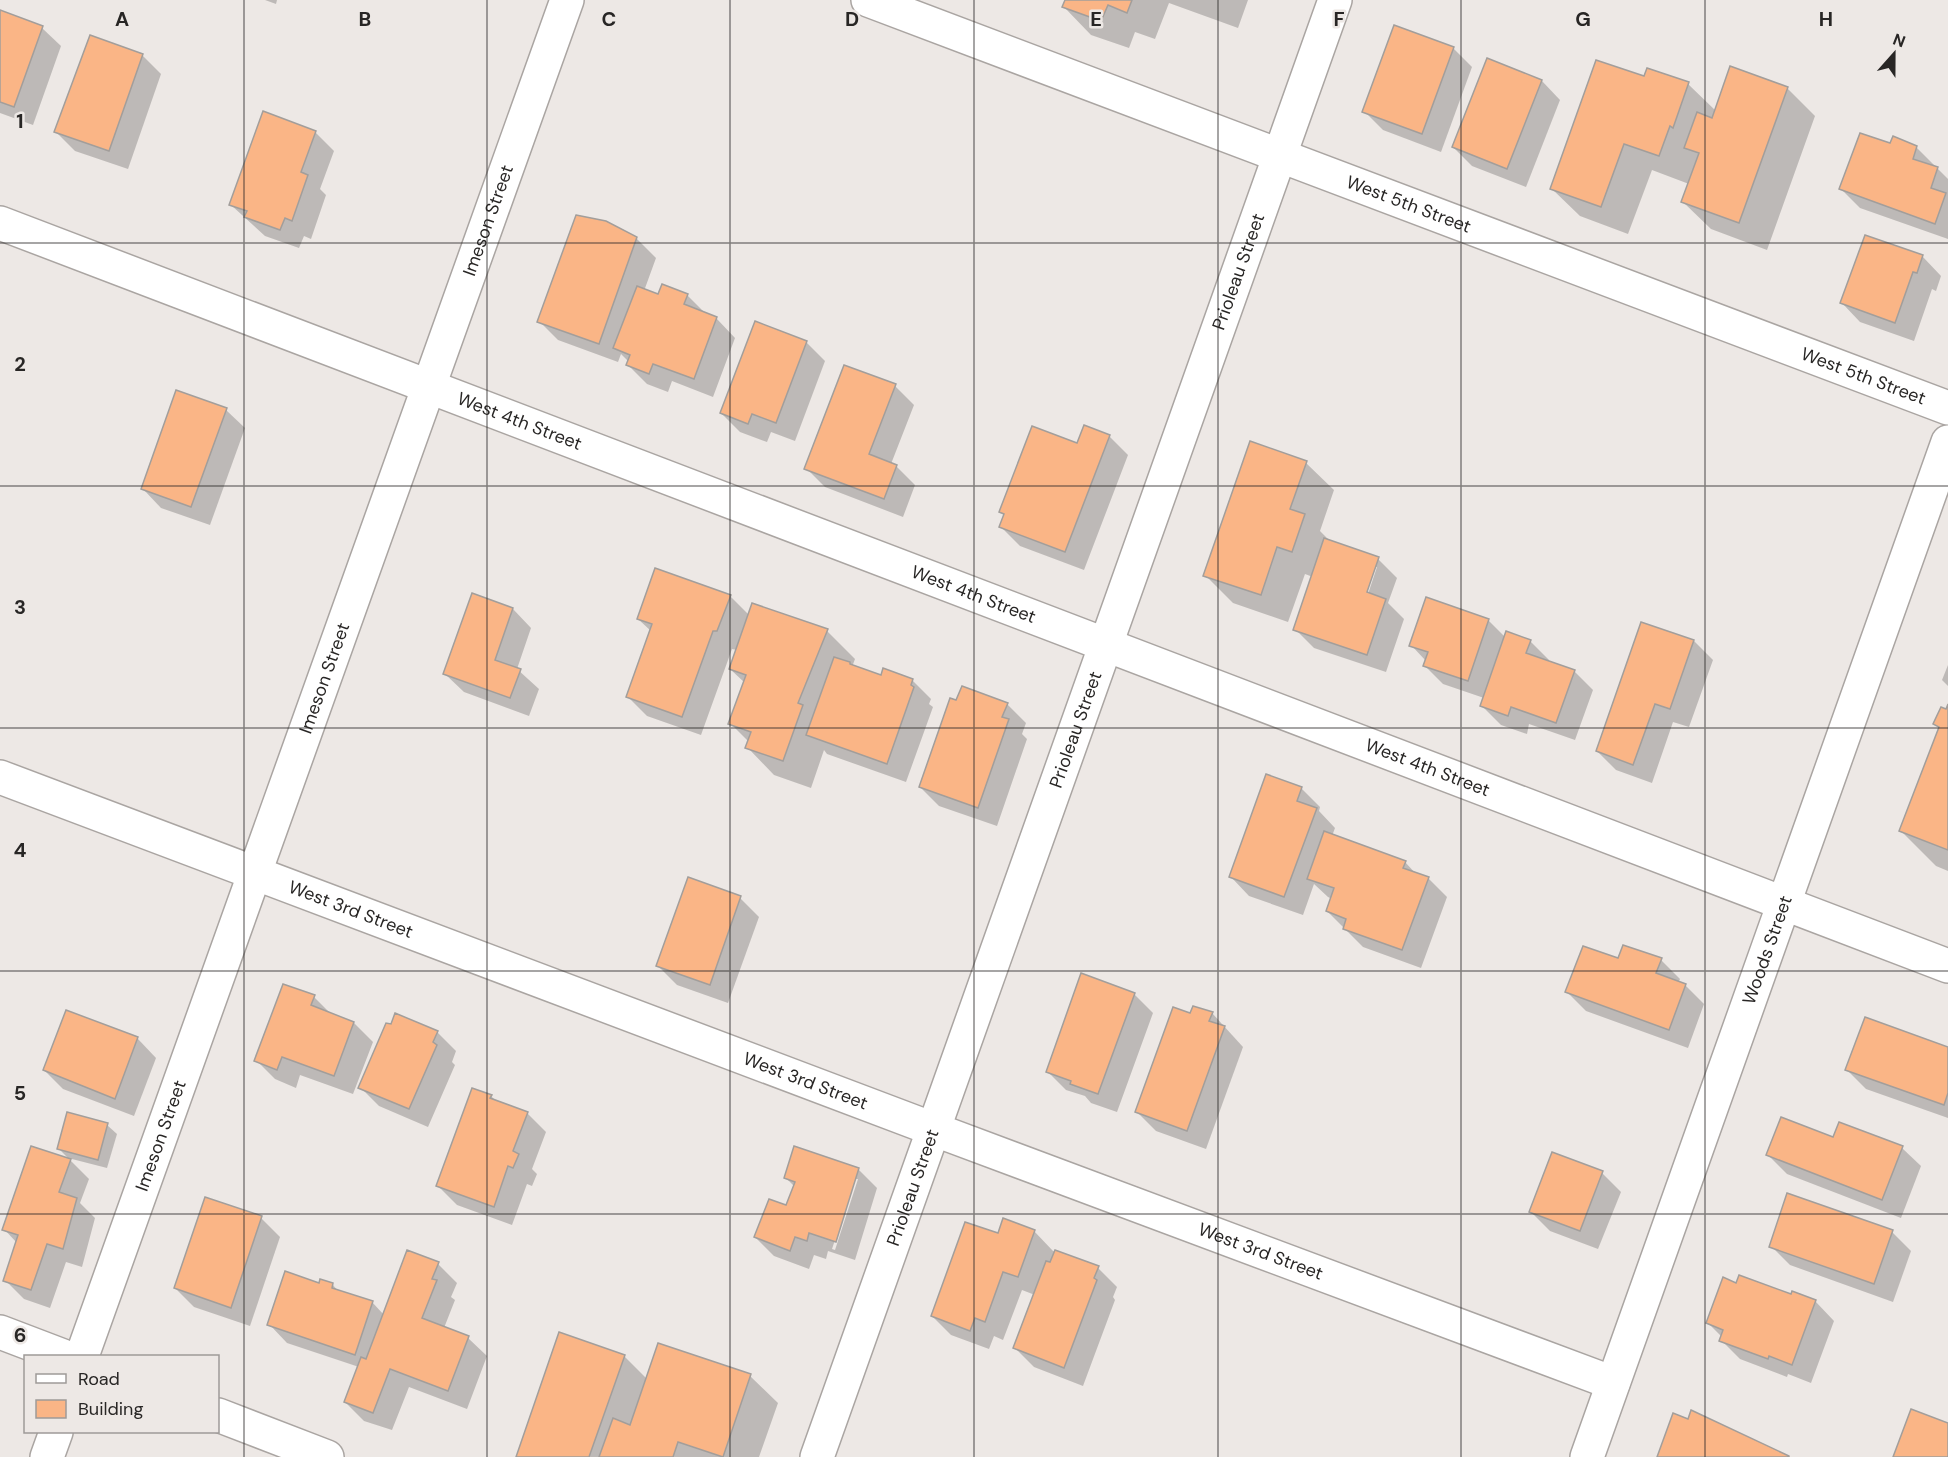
<svg xmlns="http://www.w3.org/2000/svg" width="1948" height="1457" viewBox="0 0 1948 1457" font-family="'DM Sans',sans-serif">
	<style>
		.shadow { fill: #0003; fill-rule: evenodd }
		.building { fill: #fab586; stroke: #a29e9b; stroke-width: 1.5 }
		.lines { fill: none; stroke-linecap: round; stroke-linejoin: round }
		.minor-casing { stroke: #aaa5a2; stroke-width: 36 }
		.minor { stroke: #fff; stroke-width: 33 }
		.grid { fill: none; stroke: #282625; stroke-width: 1.5; stroke-opacity: 0.55 }
		.labels { text-anchor: middle; stroke-width: 5; stroke-linejoin: round; paint-order: stroke }
		.street-label { font-size: 18px; fill: #282625; stroke: #ede8e5 }
		.grid-label { font-size: 20px; text-anchor: middle; font-weight: bold; fill: #282625; stroke: #ede8e5; stroke-width: 5; stroke-linejoin: round; paint-order: stroke }
	</style>
	<rect width="100%" height="100%" fill="#ede8e5"/>
	<g class="shadow">
		<path d="M 265,0 L 277,0 L 276,4 Z"/>
		<path d="M 1066,0 L 1248,0 L 1238,28 L 1169,3 L 1155,39 L 1135,32 L 1129,48 L 1091,35 L 1064,7 Z"/>
		<path d="M 0,12 L 42,28 L 61,46 L 33,125 L 0,113 Z"/>
		<path d="M 1453,48 L 1472,67 L 1441,152 L 1383,130 L 1364,111 Z"/>
		<path d="M 142,55 L 161,74 L 128,169 L 75,151 L 56,132 Z"/>
		<path d="M 1488,60 L 1542,81 L 1560,100 L 1526,187 L 1472,166 L 1453,147 Z"/>
		<path d="M 1648,70 L 1688,84 L 1716,111 L 1787,88 L 1815,116 L 1767,250 L 1711,229 L 1683,202 L 1689,184 L 1652,170 L 1628,234 L 1580,216 L 1552,189 L 1645,78 Z"/>
		<path d="M 315,132 L 334,151 L 320,189 L 326,195 L 311,239 L 304,236 L 299,248 L 265,236 L 231,205 Z"/>
		<path d="M 1891,145 L 1916,147 L 1948,179 L 1948,239 L 1860,208 L 1841,189 Z"/>
		<path d="M 605,223 L 637,239 L 656,258 L 644,291 L 658,296 L 687,295 L 707,315 L 717,319 L 735,338 L 713,397 L 672,381 L 668,392 L 647,384 L 628,365 L 629,362 L 621,354 L 618,362 L 558,340 L 539,321 Z"/>
		<path d="M 1866,236 L 1923,257 L 1941,276 L 1936,291 L 1932,289 L 1914,341 L 1860,322 L 1842,303 Z"/>
		<path d="M 806,342 L 825,361 L 795,441 L 771,432 L 767,442 L 740,432 L 721,413 Z"/>
		<path d="M 895,386 L 914,405 L 891,464 L 896,466 L 915,485 L 903,517 L 825,487 L 806,468 Z"/>
		<path d="M 226,410 L 245,428 L 210,525 L 161,508 L 143,489 Z"/>
		<path d="M 1109,436 L 1128,455 L 1084,570 L 1020,546 L 1001,527 L 1005,516 L 1001,512 L 1078,445 Z"/>
		<path d="M 1306,463 L 1334,490 L 1320,531 L 1331,542 L 1378,559 L 1397,578 L 1388,603 L 1404,619 L 1386,672 L 1314,648 L 1295,629 L 1313,577 L 1305,574 L 1288,622 L 1233,603 L 1205,575 ZM 1374,567 L 1377,567 L 1366,600 L 1363,599 Z"/>
		<path d="M 730,596 L 749,615 L 827,631 L 855,659 L 852,667 L 882,677 L 912,680 L 931,699 L 929,704 L 933,707 L 906,782 L 827,754 L 824,750 L 811,788 L 774,775 L 747,747 L 749,742 L 730,723 L 745,683 L 730,669 L 737,650 L 732,649 L 701,735 L 647,716 L 628,697 L 651,631 L 638,619 Z"/>
		<path d="M 1427,599 L 1489,621 L 1505,637 L 1530,641 L 1549,660 L 1548,662 L 1574,671 L 1593,690 L 1575,740 L 1529,724 L 1527,734 L 1501,725 L 1482,706 L 1484,698 L 1443,684 L 1424,665 L 1426,661 L 1411,645 Z"/>
		<path d="M 513,609 L 531,628 L 517,669 L 539,689 L 529,716 L 464,692 L 445,674 Z"/>
		<path d="M 1642,624 L 1694,641 L 1713,660 L 1689,727 L 1673,722 L 1652,783 L 1616,770 L 1597,751 Z"/>
		<path d="M 1948,665 L 1948,686 L 1942,680 Z"/>
		<path d="M 1007,704 L 1026,723 L 1022,734 L 1027,739 L 997,826 L 939,806 L 920,787 Z"/>
		<path d="M 1948,708 L 1948,871 L 1936,866 L 1900,830 L 1940,729 L 1935,724 Z"/>
		<path d="M 1301,788 L 1320,807 L 1319,811 L 1335,828 L 1332,836 L 1405,862 L 1417,875 L 1428,878 L 1447,897 L 1421,968 L 1363,947 L 1327,911 L 1332,899 L 1328,897 L 1314,884 L 1303,915 L 1249,896 L 1231,877 Z"/>
		<path d="M 740,898 L 759,917 L 728,1003 L 677,985 L 658,966 Z"/>
		<path d="M 1619,960 L 1661,960 L 1680,979 L 1678,983 L 1685,985 L 1704,1004 L 1688,1048 L 1586,1011 L 1567,992 Z"/>
		<path d="M 1134,994 L 1153,1013 L 1117,1112 L 1091,1103 L 1085,1096 L 1066,1090 L 1047,1071 Z"/>
		<path d="M 314,997 L 332,1015 L 354,1023 L 373,1042 L 353,1094 L 300,1075 L 296,1088 L 275,1079 L 256,1060 Z"/>
		<path d="M 67,1012 L 138,1039 L 156,1058 L 134,1116 L 63,1089 L 44,1070 Z"/>
		<path d="M 1212,1013 L 1243,1047 L 1206,1149 L 1156,1131 L 1137,1112 L 1191,1015 Z"/>
		<path d="M 437,1032 L 456,1051 L 452,1062 L 455,1065 L 428,1127 L 379,1106 L 360,1087 Z"/>
		<path d="M 1948,1048 L 1948,1118 L 1866,1089 L 1847,1070 Z"/>
		<path d="M 491,1096 L 497,1102 L 527,1113 L 546,1132 L 532,1169 L 537,1174 L 532,1186 L 527,1184 L 512,1225 L 457,1205 L 438,1186 Z"/>
		<path d="M 107,1125 L 117,1134 L 107,1168 L 68,1158 L 59,1149 Z"/>
		<path d="M 1834,1139 L 1902,1148 L 1921,1166 L 1901,1218 L 1787,1174 L 1768,1155 Z"/>
		<path d="M 70,1160 L 89,1179 L 80,1203 L 95,1218 L 82,1267 L 66,1262 L 50,1308 L 24,1299 L 5,1280 L 17,1243 L 4,1229 Z"/>
		<path d="M 858,1169 L 877,1188 L 855,1260 L 828,1251 L 826,1259 L 814,1255 L 809,1269 L 774,1256 L 755,1237 L 787,1206 L 794,1186 L 785,1177 ZM 855,1179 L 858,1179 L 835,1250 L 832,1249 Z"/>
		<path d="M 1602,1173 L 1621,1192 L 1598,1249 L 1550,1231 L 1531,1212 Z"/>
		<path d="M 261,1218 L 280,1237 L 250,1326 L 194,1307 L 175,1288 Z"/>
		<path d="M 1034,1231 L 1053,1251 L 1098,1268 L 1117,1287 L 1113,1297 L 1115,1300 L 1083,1386 L 1034,1367 L 1015,1348 L 1035,1295 L 1022,1290 L 1003,1340 L 994,1336 L 989,1349 L 951,1335 L 932,1316 L 999,1235 Z"/>
		<path d="M 1892,1232 L 1911,1251 L 1893,1302 L 1790,1265 L 1771,1246 Z"/>
		<path d="M 438,1264 L 457,1283 L 451,1297 L 455,1300 L 444,1328 L 468,1338 L 487,1356 L 467,1409 L 409,1387 L 392,1430 L 364,1421 L 345,1402 L 359,1367 L 287,1343 L 269,1324 L 320,1285 L 332,1284 L 339,1292 L 372,1302 L 384,1315 Z"/>
		<path d="M 1737,1285 L 1792,1296 L 1793,1293 L 1816,1302 L 1834,1321 L 1811,1383 L 1788,1374 L 1787,1377 L 1740,1359 L 1721,1340 L 1722,1337 L 1708,1323 Z"/>
		<path d="M 624,1356 L 648,1380 L 750,1376 L 778,1403 L 759,1457 L 517,1457 Z"/>
	</g>
	<g class="building">
		<path d="M 1065,0 L 1132,0 L 1127,13 L 1108,5 L 1101,21 L 1062,7 Z"/>
		<path d="M 0,10 L 43,26 L 14,107 L 0,102 Z"/>
		<path d="M 1394,25 L 1454,47 L 1422,134 L 1362,112 Z"/>
		<path d="M 90,35 L 143,54 L 109,151 L 54,132 Z"/>
		<path d="M 1487,58 L 1542,80 L 1507,169 L 1452,147 Z"/>
		<path d="M 1596,60 L 1644,76 L 1647,68 L 1689,82 L 1673,128 L 1670,126 L 1659,156 L 1624,144 L 1601,207 L 1550,189 Z"/>
		<path d="M 1730,66 L 1788,87 L 1739,223 L 1681,202 L 1699,153 L 1684,148 L 1697,112 L 1712,118 Z"/>
		<path d="M 263,111 L 316,131 L 301,172 L 308,175 L 292,221 L 285,218 L 280,230 L 244,217 L 247,211 L 229,205 Z"/>
		<path d="M 1860,133 L 1890,143 L 1893,136 L 1917,146 L 1913,159 L 1938,167 L 1931,188 L 1946,193 L 1935,224 L 1839,189 Z"/>
		<path d="M 576,215 L 606,221 L 637,237 L 599,344 L 537,322 Z"/>
		<path d="M 1865,235 L 1923,255 L 1917,273 L 1913,272 L 1895,323 L 1840,303 Z"/>
		<path d="M 662,284 L 688,294 L 684,304 L 717,317 L 694,379 L 653,364 L 649,374 L 626,365 L 630,355 L 613,348 L 637,286 L 658,294 Z"/>
		<path d="M 755,321 L 807,341 L 776,423 L 752,414 L 748,424 L 720,413 Z"/>
		<path d="M 844,365 L 896,384 L 869,454 L 897,465 L 884,499 L 804,469 Z"/>
		<path d="M 176,390 L 227,408 L 191,507 L 141,489 Z"/>
		<path d="M 1084,425 L 1110,435 L 1065,552 L 999,527 L 1004,514 L 999,512 L 1032,426 L 1077,443 Z"/>
		<path d="M 1250,441 L 1307,461 L 1290,509 L 1305,514 L 1292,552 L 1277,547 L 1261,595 L 1203,576 Z"/>
		<path d="M 1324,538 L 1379,557 L 1367,592 L 1386,599 L 1367,655 L 1293,630 Z"/>
		<path d="M 655,568 L 731,595 L 717,631 L 713,631 L 682,717 L 626,697 L 652,624 L 637,619 Z"/>
		<path d="M 472,593 L 513,608 L 495,660 L 521,669 L 510,698 L 443,674 Z"/>
		<path d="M 1426,597 L 1489,619 L 1468,681 L 1423,666 L 1428,652 L 1409,646 Z"/>
		<path d="M 752,603 L 828,629 L 798,703 L 803,705 L 783,761 L 745,748 L 751,732 L 728,724 L 746,675 L 729,669 Z"/>
		<path d="M 1641,622 L 1694,640 L 1670,709 L 1655,704 L 1633,765 L 1596,751 Z"/>
		<path d="M 1506,631 L 1531,640 L 1526,653 L 1575,670 L 1556,723 L 1511,707 L 1508,716 L 1480,706 Z"/>
		<path d="M 834,657 L 850,662 L 850,664 L 881,675 L 883,668 L 913,679 L 911,685 L 914,687 L 887,764 L 806,735 Z"/>
		<path d="M 962,686 L 1008,703 L 1002,717 L 1009,719 L 978,808 L 919,787 L 950,698 L 956,700 Z"/>
		<path d="M 1948,704 L 1948,850 L 1899,831 L 1939,727 L 1933,724 L 1941,707 L 1946,709 Z"/>
		<path d="M 1266,774 L 1302,787 L 1297,801 L 1317,808 L 1284,897 L 1229,877 Z"/>
		<path d="M 1324,831 L 1406,861 L 1403,868 L 1429,877 L 1402,950 L 1343,929 L 1346,919 L 1326,911 L 1334,888 L 1307,879 Z"/>
		<path d="M 688,877 L 741,896 L 710,985 L 656,966 Z"/>
		<path d="M 1623,945 L 1662,958 L 1656,973 L 1686,984 L 1669,1030 L 1565,992 L 1583,946 L 1618,958 Z"/>
		<path d="M 1081,973 L 1135,993 L 1098,1094 L 1070,1084 L 1071,1081 L 1046,1072 Z"/>
		<path d="M 283,984 L 315,995 L 311,1005 L 354,1022 L 334,1076 L 282,1057 L 277,1070 L 254,1061 Z"/>
		<path d="M 1193,1006 L 1213,1012 L 1209,1021 L 1225,1026 L 1187,1131 L 1135,1112 L 1173,1007 L 1190,1013 Z"/>
		<path d="M 66,1010 L 138,1037 L 115,1099 L 43,1070 Z"/>
		<path d="M 395,1013 L 438,1031 L 433,1042 L 437,1045 L 409,1109 L 358,1088 L 386,1023 L 391,1024 Z"/>
		<path d="M 1865,1017 L 1948,1047 L 1948,1093 L 1944,1105 L 1845,1070 Z"/>
		<path d="M 472,1088 L 492,1095 L 490,1098 L 528,1112 L 513,1151 L 519,1154 L 513,1168 L 508,1166 L 494,1207 L 436,1186 Z"/>
		<path d="M 67,1112 L 108,1123 L 98,1160 L 57,1149 Z"/>
		<path d="M 1781,1117 L 1833,1137 L 1839,1122 L 1903,1146 L 1882,1200 L 1766,1155 Z"/>
		<path d="M 31,1146 L 71,1159 L 59,1192 L 77,1198 L 63,1249 L 47,1244 L 31,1290 L 3,1281 L 18,1235 L 2,1230 Z"/>
		<path d="M 794,1146 L 859,1168 L 836,1242 L 809,1233 L 807,1241 L 795,1237 L 790,1251 L 754,1237 L 769,1199 L 786,1205 L 795,1182 L 784,1178 Z"/>
		<path d="M 1552,1152 L 1603,1171 L 1580,1231 L 1529,1212 Z"/>
		<path d="M 1787,1193 L 1893,1230 L 1874,1284 L 1769,1247 Z"/>
		<path d="M 205,1197 L 262,1216 L 231,1308 L 174,1288 Z"/>
		<path d="M 1003,1218 L 1035,1230 L 1018,1277 L 1003,1272 L 985,1322 L 975,1318 L 970,1331 L 931,1316 L 965,1222 L 998,1233 Z"/>
		<path d="M 407,1250 L 439,1262 L 432,1279 L 437,1280 L 422,1318 L 469,1336 L 448,1391 L 390,1369 L 373,1413 L 344,1402 L 361,1357 L 366,1359 Z"/>
		<path d="M 1055,1250 L 1099,1266 L 1094,1278 L 1097,1280 L 1064,1368 L 1013,1348 L 1046,1261 L 1050,1262 Z"/>
		<path d="M 285,1271 L 319,1283 L 320,1279 L 333,1283 L 332,1288 L 373,1301 L 355,1355 L 267,1325 Z"/>
		<path d="M 1739,1275 L 1791,1294 L 1792,1291 L 1816,1300 L 1792,1365 L 1769,1356 L 1768,1359 L 1719,1341 L 1723,1330 L 1706,1323 L 1723,1277 L 1736,1283 Z"/>
		<path d="M 559,1332 L 625,1355 L 589,1457 L 516,1457 Z"/>
		<path d="M 658,1343 L 751,1374 L 723,1457 L 678,1442 L 673,1457 L 599,1457 L 613,1418 L 630,1425 Z"/>
		<path d="M 1911,1409 L 1948,1423 L 1948,1457 L 1893,1457 Z"/>
		<path d="M 1691,1410 L 1789,1456 L 1789,1457 L 1657,1457 L 1673,1413 L 1688,1419 Z"/>
	</g>
	<g class="lines">
		<g class="minor-casing">
			<g id="minor">
				<path id="s1" d="M 868,0 L 1948,408"/>
				<path id="s2" d="M 0,223 L 1948,966"/>
				<path id="s3" d="M 0,777 L 933,1129 L 1613,1383"/>
				<path d="M 0,1332 L 63,1356"/>
				<path id="s4" d="M 82,1356 L 567,0"/>
				<path d="M 218,1415 L 327,1457"/>
				<path d="M 47,1457 L 56,1432"/>
				<path id="s5" d="M 817,1457 L 1335,0"/>
				<path id="s6" d="M 1587,1457 L 1948,442"/>
			</g>
		</g>
		<use href="#minor" class="minor"/>
	</g>
	<path class="grid" d="M 244,0 L 244,1457M 487,0 L 487,1457M 730,0 L 730,1457M 974,0 L 974,1457M 1218,0 L 1218,1457M 1461,0 L 1461,1457M 1705,0 L 1705,1457M 0,243 L 1948,243M 0,486 L 1948,486M 0,728 L 1948,728M 0,971 L 1948,971M 0,1214 L 1948,1214"/>
	<g class="labels">
		<g class="street-label">
			<text dy="6" stroke="none"><textPath href="#s1" startOffset="578">West 5th Street</textPath></text>
			<text dy="6" stroke="none"><textPath href="#s4" startOffset="1206">Imeson Street</textPath></text>
			<text dy="6" stroke="none"><textPath href="#s5" startOffset="1258">Prioleau Street</textPath></text>
			<text dy="6" stroke="none"><textPath href="#s1" startOffset="1064">West 5th Street</textPath></text>
			<text dy="6" stroke="none"><textPath href="#s2" startOffset="556">West 4th Street</textPath></text>
			<text dy="6" stroke="none"><textPath href="#s2" startOffset="1042">West 4th Street</textPath></text>
			<text dy="6" stroke="none"><textPath href="#s4" startOffset="720">Imeson Street</textPath></text>
			<text dy="6" stroke="none"><textPath href="#s5" startOffset="772">Prioleau Street</textPath></text>
			<text dy="6" stroke="none"><textPath href="#s2" startOffset="1528">West 4th Street</textPath></text>
			<text dy="6" stroke="none"><textPath href="#s3" startOffset="375">West 3rd Street</textPath></text>
			<text dy="6" stroke="none"><textPath href="#s6" startOffset="538">Woods Street</textPath></text>
			<text dy="6" stroke="none"><textPath href="#s3" startOffset="861">West 3rd Street</textPath></text>
			<text dy="6" stroke="none"><textPath href="#s4" startOffset="234">Imeson Street</textPath></text>
			<text dy="6" stroke="none"><textPath href="#s5" startOffset="286">Prioleau Street</textPath></text>
			<text dy="6" stroke="none"><textPath href="#s3" startOffset="1347">West 3rd Street</textPath></text>
		</g>
	</g>
	<g class="grid-label">
		<text x="122" y="26">A</text>
		<text x="365" y="26">B</text>
		<text x="609" y="26">C</text>
		<text x="852" y="26">D</text>
		<text x="1096" y="26">E</text>
		<text x="1339" y="26">F</text>
		<text x="1583" y="26">G</text>
		<text x="1826" y="26">H</text>
		<text x="20" y="128">1</text>
		<text x="20" y="371">2</text>
		<text x="20" y="614">3</text>
		<text x="20" y="857">4</text>
		<text x="20" y="1100">5</text>
		<text x="20" y="1342">6</text>
	</g>
	<rect x="24" y="1355" width="195" height="78" fill="#ede8e5" stroke="#9e9a98" stroke-width="1.5"/>
	<rect x="36" y="1374" width="30" height="9" fill="#ffffff" stroke="#9e9a98" stroke-width="1.5"/>
	<text x="78" y="1385" font-size="18" fill="#282625">Road</text>
	<rect x="36" y="1400" width="30" height="18" fill="#fab586" stroke="#9e9a98" stroke-width="1.5"/>
	<text x="78" y="1415" font-size="18" fill="#282625">Building</text>
	<g transform="translate(1894 54) rotate(21)" stroke="#ede8e5" stroke-width="4.5" paint-order="stroke">
	<path d="M0-4.5L10 22L0 15L-10 22Z" fill="#282625"/>
	<text y="-9" font-size="16" font-weight="bold" text-anchor="middle" fill="#282625">N</text>
	</g>
</svg>
